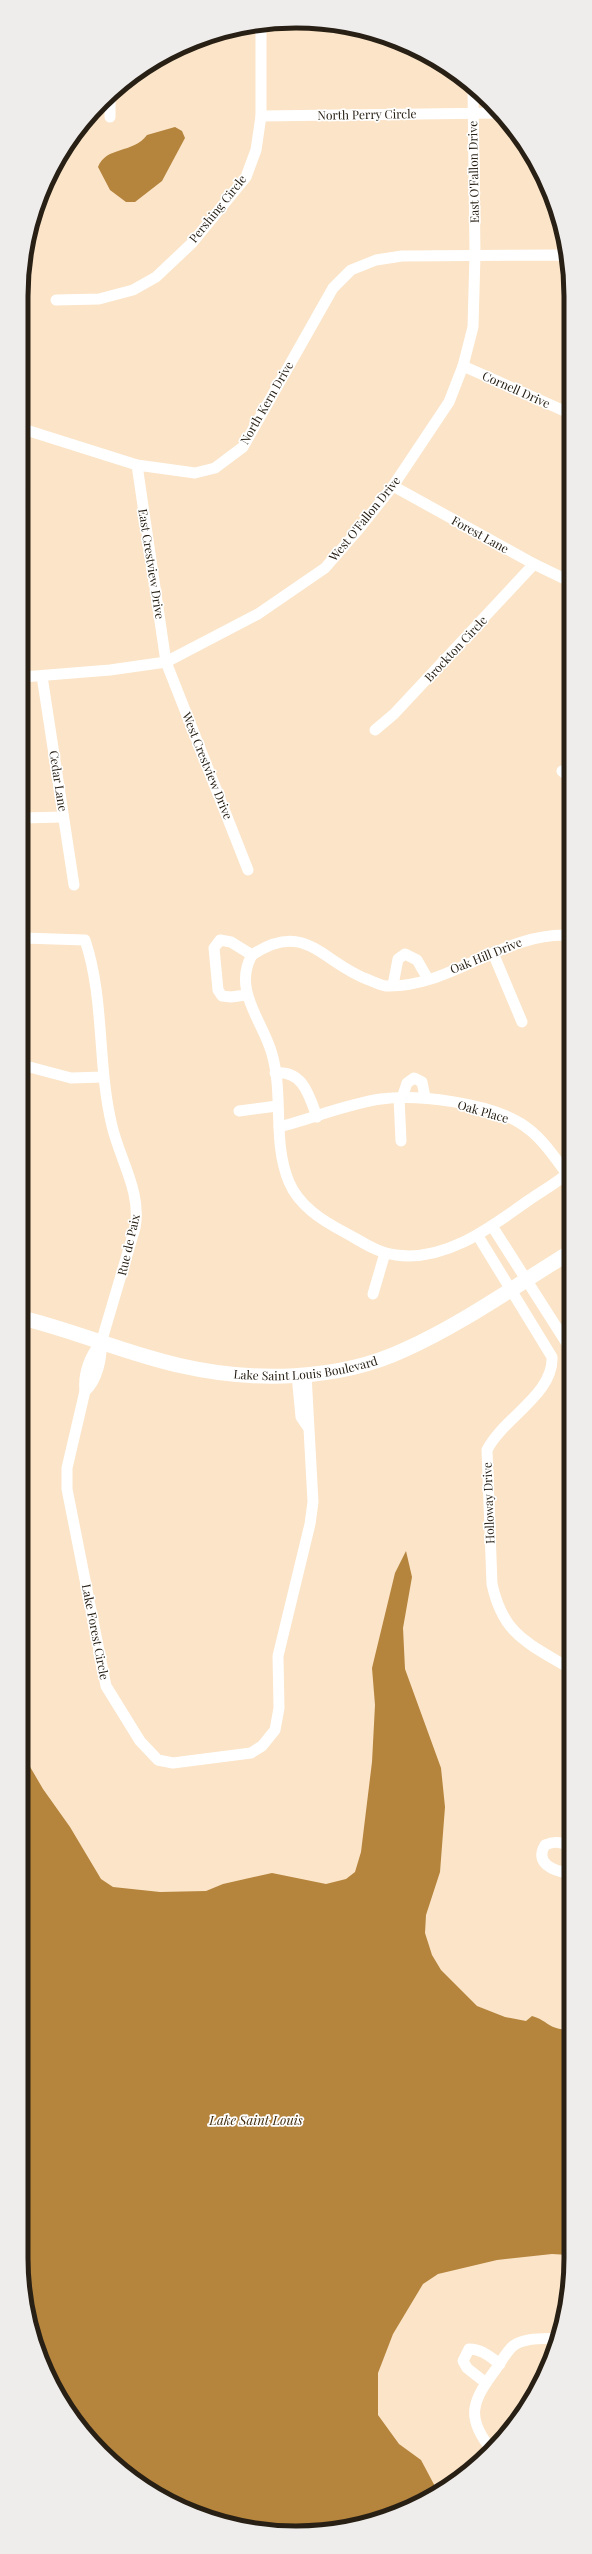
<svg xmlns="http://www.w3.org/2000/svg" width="592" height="2554" viewBox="0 0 592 2554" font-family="'Playfair Display',serif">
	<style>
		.water { fill: #b5843d }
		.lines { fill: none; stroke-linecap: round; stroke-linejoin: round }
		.street { stroke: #fff; stroke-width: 11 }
		.secondary { stroke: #fff; stroke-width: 15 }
		.labels { text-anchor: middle; stroke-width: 3.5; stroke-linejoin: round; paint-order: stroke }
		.street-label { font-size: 12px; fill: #282015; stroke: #fff }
		.water-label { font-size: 13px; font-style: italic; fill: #412c0d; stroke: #fff }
		.rim { fill: none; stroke: #282015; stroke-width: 5 }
	</style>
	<rect width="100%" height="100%" fill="#fbe4c7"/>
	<g class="water">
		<path d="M 175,127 L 182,131 L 185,138 L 162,181 L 135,202 L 126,202 L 110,190 L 98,167 C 106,146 133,154 147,135 Z"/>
		<path d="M 406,1551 L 412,1577 L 403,1628 L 405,1669 L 441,1768 L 445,1807 L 440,1872 L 426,1915 L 425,1933 L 432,1955 L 441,1970 L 477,2006 L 505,2017 L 526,2021 L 532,2016 C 549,2021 547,2029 569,2030 L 569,2255 L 552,2254 L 497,2260 L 438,2274 L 423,2284 L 393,2334 L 378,2373 L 378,2415 L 399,2444 L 421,2460 L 438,2492 L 418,2505 L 367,2524 L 278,2532 L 225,2524 L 174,2505 L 128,2476 L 89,2439 L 42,2363 L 26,2311 L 21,2258 L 21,1896 L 26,1879 L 21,1852 L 22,1753 L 43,1789 L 70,1827 L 101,1879 L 113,1887 L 160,1892 L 206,1891 L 223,1884 L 272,1873 L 326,1884 L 346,1879 L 355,1872 L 361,1852 L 372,1762 L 375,1705 L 372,1668 L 395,1573 Z"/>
	</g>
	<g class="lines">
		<g class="street">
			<path d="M 261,116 L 499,113"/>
			<path d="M 110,117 L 110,95"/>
			<path d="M 56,300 L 99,299 L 133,290 L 156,277 L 192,243 L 246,177 L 256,150 L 261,116 L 261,24"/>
			<path d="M 463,366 L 569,413"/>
			<path d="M 23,429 L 137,465 L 195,473 L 215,468 L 243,447 L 333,288 L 351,270 L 376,260 L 402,256 L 558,255 L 568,258"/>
			<path d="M 137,465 L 166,662 L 248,870"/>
			<path d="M 393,486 L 534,564 L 569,581"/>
			<path d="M 42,676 L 74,885"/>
			<path d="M 23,677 L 110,670 L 166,662 L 258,614 L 325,568 L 358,530 L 393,486 L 449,402 L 463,366 L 473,327 L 475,255 L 473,89"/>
			<path d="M 375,730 L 394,714 L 534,564"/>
			<path d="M 562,771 L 569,777"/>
			<path d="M 23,818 L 63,817"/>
			<path d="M 23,938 L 85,940 C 105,999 97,1065 112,1126 C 120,1160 142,1193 135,1228 L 101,1343 C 102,1358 97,1381 85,1391"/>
			<path d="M 493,953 L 522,1022"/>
			<path d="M 252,955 C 232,990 263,1021 272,1054 C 284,1096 272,1141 289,1182 C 299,1206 323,1221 344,1232 C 361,1241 377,1253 396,1255 C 446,1262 491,1227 529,1200 C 542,1191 557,1183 569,1172"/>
			<path d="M 393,985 L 398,959 L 405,954 L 417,960 L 428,979"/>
			<path d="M 246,995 L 231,997 L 222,996 L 218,990 L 214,948 L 220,940 L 231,942 L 252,955 C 306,919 322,963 369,980 C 374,982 380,985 386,986 C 451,988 503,932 569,935"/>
			<path d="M 22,1065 L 71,1078 L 103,1077"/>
			<path d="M 275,1073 C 303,1070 309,1095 317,1117"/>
			<path d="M 399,1098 L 401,1141"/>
			<path d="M 402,1098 L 407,1083 L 414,1078 L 422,1082 L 425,1097"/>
			<path d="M 239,1111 L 277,1106"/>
			<path d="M 279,1127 C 310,1119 350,1103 381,1099 C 418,1094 488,1103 520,1123 C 540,1135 553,1155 567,1174"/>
			<path d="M 492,1226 L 566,1342"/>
			<path d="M 478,1236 L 552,1357 C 554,1394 503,1418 487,1450 L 492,1584 C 503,1635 528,1643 569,1668"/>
			<path d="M 373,1294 L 385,1253"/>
			<path d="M 101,1343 C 90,1355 83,1374 85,1391 L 67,1468 L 67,1489 L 106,1686 L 140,1741 L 158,1760 L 173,1763 L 251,1753 L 262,1746 L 275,1730 L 279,1708 L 278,1656 L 310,1524 L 313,1502 L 306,1374"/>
			<path d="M 297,1375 L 301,1417 L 307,1426"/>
			<path d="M 569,1873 C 553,1871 534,1863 545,1845 C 554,1841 561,1841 569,1847"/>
			<path d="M 486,2383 L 467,2368 L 463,2361 L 469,2349 C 482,2349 490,2357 500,2364"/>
			<path d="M 492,2450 C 464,2417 473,2400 496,2369 C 501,2362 507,2351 513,2346 C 525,2337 545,2339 558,2338"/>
		</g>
		<path class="secondary" id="s1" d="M 22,1318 C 76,1331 127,1354 182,1366 C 252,1382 338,1381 404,1350 C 462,1324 515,1286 569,1253"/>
	</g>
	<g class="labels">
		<g class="street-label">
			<text transform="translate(367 115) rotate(-1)" y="4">North Perry Circle</text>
			<text transform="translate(474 172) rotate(-91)" y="4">East O'Fallon Drive</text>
			<text transform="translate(218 209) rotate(-51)" y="4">Pershing Circle</text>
			<text transform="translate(516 390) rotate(24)" y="4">Cornell Drive</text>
			<text transform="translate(267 403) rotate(-60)" y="4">North Kern Drive</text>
			<text transform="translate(365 519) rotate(-51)" y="4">West O'Fallon Drive</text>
			<text transform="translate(480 535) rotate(29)" y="4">Forest Lane</text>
			<text transform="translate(151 564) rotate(81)" y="4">East Crestview Drive</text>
			<text transform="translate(456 649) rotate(-47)" y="4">Brockton Circle</text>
			<text transform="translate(207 766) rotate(68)" y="4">West Crestview Drive</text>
			<text transform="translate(58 781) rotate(81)" y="4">Cedar Lane</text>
			<text transform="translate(486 956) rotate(-22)" y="4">Oak Hill Drive</text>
			<text transform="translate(483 1112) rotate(16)" y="4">Oak Place</text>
			<text transform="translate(129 1245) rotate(-77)" y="4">Rue de Paix</text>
			<text dy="4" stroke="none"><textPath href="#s1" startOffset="292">Lake Saint Louis Boulevard</textPath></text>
			<text transform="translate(489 1503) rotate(-92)" y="4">Holloway Drive</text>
			<text transform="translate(95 1632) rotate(79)" y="4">Lake Forest Circle</text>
		</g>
		<g class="water-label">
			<text x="256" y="2125">Lake Saint Louis</text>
		</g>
	</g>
	<path d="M0 0H592V2554H0ZM296 28H296A268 268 0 0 1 564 296V2258A268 268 0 0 1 296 2526H296A268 268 0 0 1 28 2258V296A268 268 0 0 1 296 28Z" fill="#eeedec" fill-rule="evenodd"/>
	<path class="rim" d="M296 28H296A268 268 0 0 1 564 296V2258A268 268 0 0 1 296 2526H296A268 268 0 0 1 28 2258V296A268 268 0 0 1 296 28Z"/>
</svg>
